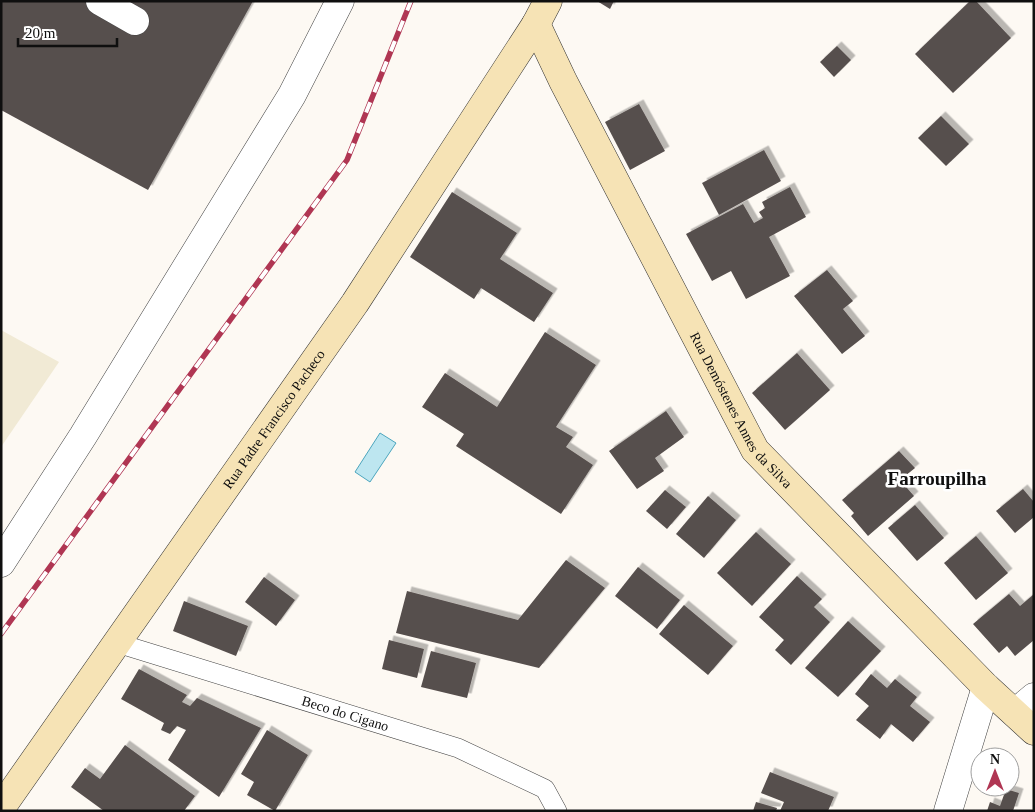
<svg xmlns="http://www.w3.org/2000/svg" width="1035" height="812" viewBox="0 0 1035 812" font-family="Georgia,serif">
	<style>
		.farmland { fill: #f1ead5 }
		.water { fill: #bde6f0; stroke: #4ca6be }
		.building { fill: #574f4d; filter: url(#shadow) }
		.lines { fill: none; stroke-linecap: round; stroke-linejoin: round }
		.lane-casing { stroke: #424242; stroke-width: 20 }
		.street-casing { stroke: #424242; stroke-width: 29 }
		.secondary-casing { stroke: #313131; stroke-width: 29 }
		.lane { stroke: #fff; stroke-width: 19 }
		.street { stroke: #fff; stroke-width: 28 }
		.secondary { stroke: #f6e3b5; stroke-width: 28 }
		.rail-casing { stroke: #b03653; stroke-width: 5.5 }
		.rail { stroke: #fff; stroke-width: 4; stroke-dasharray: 11; stroke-linecap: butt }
		.labels { text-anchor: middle; stroke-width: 5; stroke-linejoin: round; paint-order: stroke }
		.street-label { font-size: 14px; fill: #0f0f0f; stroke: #fff }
		.district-label { font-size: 19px; font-weight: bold; fill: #0f0f0f; stroke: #fff }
	</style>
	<defs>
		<filter id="shadow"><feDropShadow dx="4.5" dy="-4.5" stdDeviation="0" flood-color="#0004"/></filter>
	</defs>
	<rect width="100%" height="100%" fill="#fdf9f3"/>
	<path class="farmland" d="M 1,330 L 59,362 L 1,447 Z"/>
	<path class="water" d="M 380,433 L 396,443 L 370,482 L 355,472 Z"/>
	<g class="building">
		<path d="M 1,1 L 253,1 L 148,190 L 1,110 Z"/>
		<path d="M 597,1 L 614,1 L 610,9 Z"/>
		<path d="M 970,1 L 976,1 L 1011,38 L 953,93 L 915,54 Z"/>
		<path d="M 837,46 L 851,60 L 834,77 L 820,62 Z"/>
		<path d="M 639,104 L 665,151 L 630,170 L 605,122 Z"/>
		<path d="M 941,116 L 969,144 L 946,166 L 918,138 Z"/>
		<path d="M 764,150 L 781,181 L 719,215 L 702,183 Z"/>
		<path d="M 790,187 L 806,217 L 769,237 L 790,276 L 746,299 L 731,271 L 712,281 L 686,234 L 743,204 L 754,223 L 763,218 L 759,212 L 765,208 L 762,202 Z"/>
		<path d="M 452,192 L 517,233 L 500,259 L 553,293 L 534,322 L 481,288 L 474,299 L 410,257 Z"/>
		<path d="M 827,270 L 853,301 L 843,309 L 865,336 L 842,354 L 794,296 Z"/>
		<path d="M 545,332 L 596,365 L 556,427 L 573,437 L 566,447 L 593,465 L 561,514 L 456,446 L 464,434 L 422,407 L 445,373 L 497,407 Z"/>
		<path d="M 797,353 L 830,390 L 785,430 L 752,393 Z"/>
		<path d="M 666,411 L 684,437 L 655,458 L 664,471 L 637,489 L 609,451 Z"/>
		<path d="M 899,451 L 915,468 L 900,480 L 914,496 L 868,536 L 851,516 L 854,513 L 842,500 Z"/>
		<path d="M 1023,489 L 1034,502 L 1034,517 L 1015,533 L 996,511 Z"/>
		<path d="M 665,490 L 686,507 L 667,529 L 646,511 Z"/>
		<path d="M 708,496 L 736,520 L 704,558 L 676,534 Z"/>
		<path d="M 915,505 L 944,538 L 917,561 L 888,528 Z"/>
		<path d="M 756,532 L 791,564 L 752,606 L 717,573 Z"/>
		<path d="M 976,536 L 1008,573 L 976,600 L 944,563 Z"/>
		<path d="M 566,560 L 605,588 L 539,668 L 396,633 L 407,591 L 518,620 Z"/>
		<path d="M 638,567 L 680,600 L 657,629 L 615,596 Z"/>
		<path d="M 797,576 L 822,599 L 814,607 L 830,622 L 791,665 L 775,650 L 784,640 L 759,617 Z"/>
		<path d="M 264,577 L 295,600 L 276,626 L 245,602 Z"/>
		<path d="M 1009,594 L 1020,606 L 1033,595 L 1034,596 L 1034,640 L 1015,656 L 1007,646 L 999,653 L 973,624 Z"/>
		<path d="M 184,601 L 248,626 L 236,656 L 173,631 Z"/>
		<path d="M 684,605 L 733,646 L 708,675 L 659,634 Z"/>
		<path d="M 848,621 L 881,651 L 838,697 L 805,668 Z"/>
		<path d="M 389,640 L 424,649 L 417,678 L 382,669 Z"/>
		<path d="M 431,651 L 476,663 L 467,698 L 421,687 Z"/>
		<path d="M 139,669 L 187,695 L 182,702 L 190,706 L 197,698 L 261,728 L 219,797 L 168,760 L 186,730 L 177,726 L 170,734 L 161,730 L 164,723 L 121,699 Z"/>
		<path d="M 871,674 L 887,688 L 895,679 L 917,697 L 910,706 L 930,722 L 913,742 L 891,724 L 880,739 L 856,720 L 869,706 L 855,694 Z"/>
		<path d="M 267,730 L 308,755 L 275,811 L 247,795 L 254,782 L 241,774 Z"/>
		<path d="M 125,745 L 195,796 L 184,811 L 104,811 L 71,787 L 85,768 L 100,779 Z"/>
		<path d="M 770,772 L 834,797 L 828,811 L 780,811 L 784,802 L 761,793 Z"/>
		<path d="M 1006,789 L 1019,793 L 1013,811 L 987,811 L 990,802 L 1000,806 Z"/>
		<path d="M 756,802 L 777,808 L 776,811 L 753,811 Z"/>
	</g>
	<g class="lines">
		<g class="lane-casing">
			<g id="lane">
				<path id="s1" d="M 117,643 L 458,748 L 545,789 L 557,811"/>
			</g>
		</g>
		<g class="street-casing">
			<g id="street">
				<path d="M 100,1 L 135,21"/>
				<path d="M 1,563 L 83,436 L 292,95 L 340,1"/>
				<path d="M 1015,713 L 1034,697"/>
				<path d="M 948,811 L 986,687"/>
			</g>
		</g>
		<g class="secondary-casing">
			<g id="secondary">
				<path id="s2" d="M 536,24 L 563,81 L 755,450 L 986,687 L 1034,731"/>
				<path id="s3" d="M 1,808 L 355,303 L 536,24 L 548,1"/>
			</g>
		</g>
		<use href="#lane" class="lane"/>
		<use href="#street" class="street"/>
		<use href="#secondary" class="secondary"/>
		<g class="rail-casing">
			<path id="rail" d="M 1,634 L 347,160 L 411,1"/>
		</g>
		<use href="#rail" class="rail"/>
	</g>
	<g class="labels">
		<g class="street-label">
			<text dy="5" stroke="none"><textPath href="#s2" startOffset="438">Rua Demóstenes Annes da Silva</textPath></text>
			<text dy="5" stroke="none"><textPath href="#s3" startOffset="475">Rua Padre Francisco Pacheco</textPath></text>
			<text dy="5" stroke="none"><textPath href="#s1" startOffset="239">Beco do Cigano</textPath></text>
		</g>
		<g class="district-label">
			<text x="937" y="485">Farroupilha</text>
		</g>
	</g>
	<rect width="1035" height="812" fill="none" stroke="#0f0f0f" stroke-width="5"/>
	<g transform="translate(995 772)"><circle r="24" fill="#ffffff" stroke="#9f9f9f"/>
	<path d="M0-4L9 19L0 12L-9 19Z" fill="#b03653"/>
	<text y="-8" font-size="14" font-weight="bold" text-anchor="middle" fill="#0f0f0f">N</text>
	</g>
	<path d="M18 38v8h99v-8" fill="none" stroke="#0f0f0f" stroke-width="2.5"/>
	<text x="25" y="38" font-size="15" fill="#0f0f0f" stroke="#ffffff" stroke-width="4" paint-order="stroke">20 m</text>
</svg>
